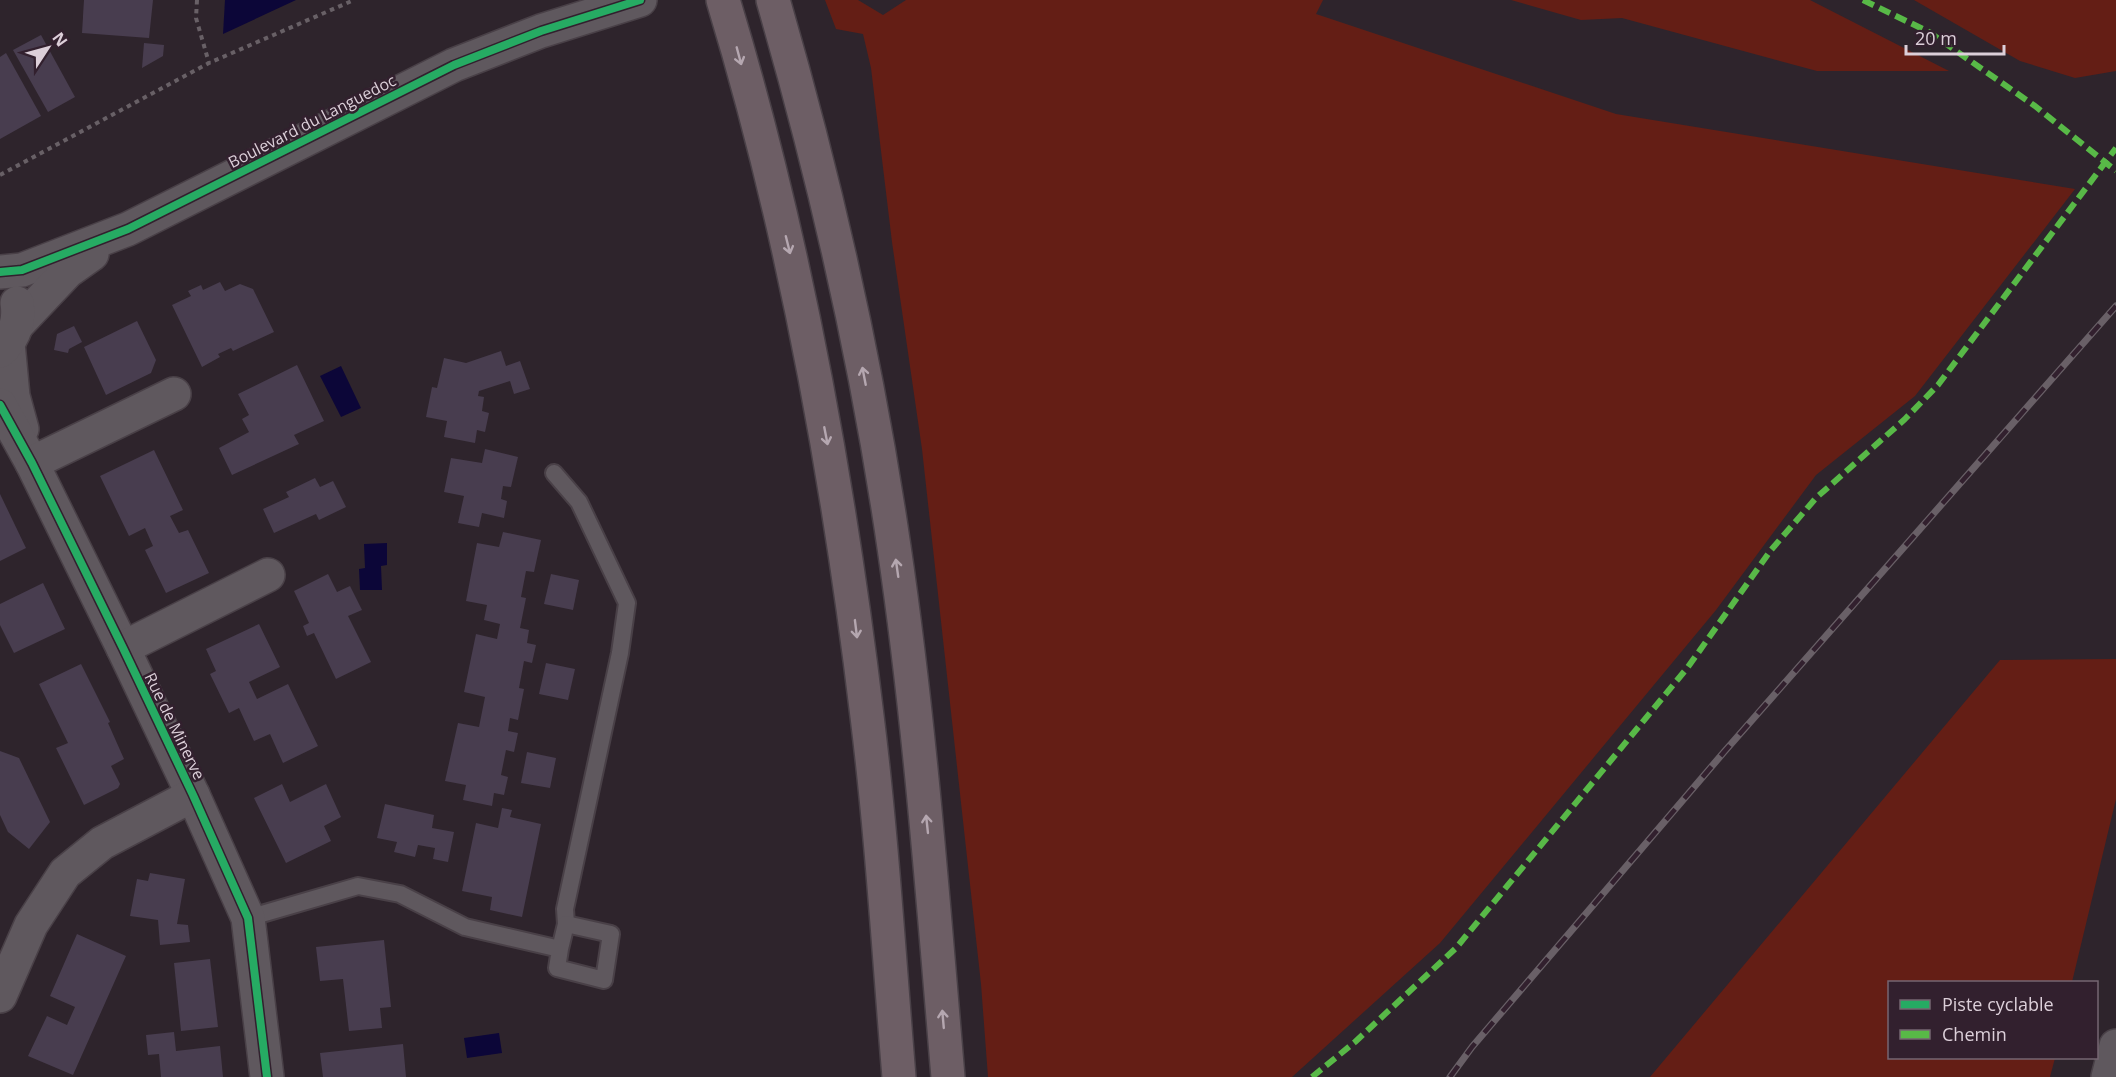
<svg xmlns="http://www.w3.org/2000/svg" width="2116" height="1077" viewBox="0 0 2116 1077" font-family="'Open Sans',sans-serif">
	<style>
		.green { fill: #641e15 }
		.water { fill: #0c0638 }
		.building { fill: #483d4f }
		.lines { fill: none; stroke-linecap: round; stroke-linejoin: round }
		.lane-casing { stroke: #494047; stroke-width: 20 }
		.street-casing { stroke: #494047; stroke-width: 36 }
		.secondary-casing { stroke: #494047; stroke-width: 36 }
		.highway-casing { stroke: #494047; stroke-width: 36 }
		.path { stroke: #686066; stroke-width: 4; stroke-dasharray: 4.5 4.5; stroke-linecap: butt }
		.lane { stroke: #5f585e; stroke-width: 16 }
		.street { stroke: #5f585e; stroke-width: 33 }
		.secondary { stroke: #5f585e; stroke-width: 33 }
		.highway { stroke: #6d5e65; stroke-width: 33 }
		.rail-casing { stroke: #696067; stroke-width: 7 }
		.rail { stroke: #32202e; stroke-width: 4.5; stroke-dasharray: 14; stroke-linecap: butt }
		.quiet { stroke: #58b947; stroke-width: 6; stroke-dasharray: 12 6; stroke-linecap: butt }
		.cycleway-casing { stroke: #32202e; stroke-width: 11 }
		.cycleway { stroke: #26ab63; stroke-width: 8 }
		.oneway { stroke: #b5a7b0 }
		.labels { text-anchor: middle; stroke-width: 5; stroke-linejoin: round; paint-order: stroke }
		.street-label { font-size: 16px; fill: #dccfd9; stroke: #32202e }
	</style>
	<rect width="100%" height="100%" fill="#2e242c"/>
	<g class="green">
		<path d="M 825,0 L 858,0 L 883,15 L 906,0 L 1323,0 L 1316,14 L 1616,114 L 2075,189 L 1915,396 L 1816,475 L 1716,610 L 1440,943 L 1292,1077 L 988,1077 L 981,984 L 922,449 L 892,242 L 871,68 L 863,34 L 836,29 Z"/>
		<path d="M 1511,0 L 1810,0 L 1949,71 L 1817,71 L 1622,18 L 1581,20 Z"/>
		<path d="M 1914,0 L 2116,0 L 2116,71 L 2075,78 L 2020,61 Z"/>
		<path d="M 2116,659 L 2116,799 L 2072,982 L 1890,982 L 1890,1058 L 2055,1058 L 2050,1077 L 1650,1077 L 2000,660 Z"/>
	</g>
	<g class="water">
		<path d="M 225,0 L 296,0 L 223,34 Z"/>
		<path d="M 341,366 L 361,408 L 341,417 L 320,376 Z"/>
		<path d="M 387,543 L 387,565 L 381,566 L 382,590 L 360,590 L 359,569 L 365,568 L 364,544 Z"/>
		<path d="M 499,1033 L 502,1053 L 467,1058 L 464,1038 Z"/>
	</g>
	<g class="building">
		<path d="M 84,0 L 153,0 L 149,38 L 82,33 Z"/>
		<path d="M 41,35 L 75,97 L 48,112 L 13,50 Z"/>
		<path d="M 144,43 L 164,45 L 163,56 L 142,68 Z"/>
		<path d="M 6,53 L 41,116 L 0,139 L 0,57 Z"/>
		<path d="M 220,282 L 225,291 L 240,284 L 253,289 L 274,332 L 233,351 L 231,348 L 218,354 L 220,357 L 202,367 L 172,305 L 191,296 L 188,291 L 201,285 L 203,290 Z"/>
		<path d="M 137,321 L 156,360 L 151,373 L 106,395 L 84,347 Z"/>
		<path d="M 74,326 L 82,342 L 69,349 L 68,353 L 54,350 L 57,334 Z"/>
		<path d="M 501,351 L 506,366 L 520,361 L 530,389 L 514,394 L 510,381 L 479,391 L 478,396 L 484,397 L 482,411 L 489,413 L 485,432 L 477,430 L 475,443 L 444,437 L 447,421 L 426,417 L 432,387 L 437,388 L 444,358 L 466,363 Z"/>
		<path d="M 297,365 L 324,421 L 294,435 L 299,444 L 232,475 L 219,448 L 249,432 L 242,419 L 249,415 L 238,394 Z"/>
		<path d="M 485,449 L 518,457 L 511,487 L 503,486 L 501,499 L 507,501 L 504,518 L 482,513 L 479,527 L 458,523 L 464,496 L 444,492 L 451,458 L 482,463 Z"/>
		<path d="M 154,450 L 183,510 L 170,516 L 179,533 L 188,530 L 209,573 L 166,593 L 145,550 L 153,546 L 145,528 L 129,536 L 100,476 Z"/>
		<path d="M 315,478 L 320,487 L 333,481 L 346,507 L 319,520 L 316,514 L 274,533 L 263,509 L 289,497 L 286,492 Z"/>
		<path d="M 0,494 L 26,548 L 0,561 Z"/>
		<path d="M 503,532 L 541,540 L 534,572 L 526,571 L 521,597 L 526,598 L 520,628 L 529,630 L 527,643 L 536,645 L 532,663 L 524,661 L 519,688 L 524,689 L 518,720 L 510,718 L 508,731 L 518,733 L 514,752 L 506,750 L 501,775 L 508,777 L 504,795 L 494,793 L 492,806 L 463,800 L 466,785 L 445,781 L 458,723 L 479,727 L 485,697 L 464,692 L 476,634 L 497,639 L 500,624 L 484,620 L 487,605 L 466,601 L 477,543 L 499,547 Z"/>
		<path d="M 328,574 L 337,592 L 350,586 L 362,610 L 348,616 L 371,662 L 336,679 L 314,633 L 307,636 L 303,626 L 309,623 L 294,591 Z"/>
		<path d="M 551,574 L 579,580 L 573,610 L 544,604 Z"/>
		<path d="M 43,583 L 65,629 L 14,653 L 0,625 L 0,604 Z"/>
		<path d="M 259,624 L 280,667 L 249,682 L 257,699 L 288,684 L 318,746 L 283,763 L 270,734 L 254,741 L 239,708 L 229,713 L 210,674 L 216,671 L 206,649 Z"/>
		<path d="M 546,663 L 575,669 L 568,700 L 539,694 Z"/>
		<path d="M 81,664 L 110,722 L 108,723 L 124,759 L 111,766 L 120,784 L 118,788 L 84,805 L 56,748 L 68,743 L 39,684 Z"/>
		<path d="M 0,751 L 19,758 L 50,822 L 29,849 L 8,832 L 0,815 Z"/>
		<path d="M 527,752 L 556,758 L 550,788 L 521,783 Z"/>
		<path d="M 282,784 L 290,802 L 326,784 L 341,817 L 324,826 L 331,841 L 286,863 L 254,798 Z"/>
		<path d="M 385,804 L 434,815 L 432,828 L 454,832 L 448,862 L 433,859 L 435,848 L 418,845 L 415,857 L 394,852 L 397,842 L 377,838 Z"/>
		<path d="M 502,808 L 512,810 L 510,817 L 541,824 L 522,917 L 490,910 L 492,897 L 462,891 L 476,823 L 498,828 Z"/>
		<path d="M 150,873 L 185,879 L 177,924 L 188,925 L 190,942 L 160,945 L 158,920 L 130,916 L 137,879 L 148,881 Z"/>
		<path d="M 77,934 L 126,956 L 73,1075 L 28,1056 L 47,1016 L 67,1025 L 75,1007 L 50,996 Z"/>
		<path d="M 384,940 L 391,1007 L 380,1008 L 382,1028 L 349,1031 L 343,979 L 320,981 L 316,947 Z"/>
		<path d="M 210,959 L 218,1027 L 181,1031 L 174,963 Z"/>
		<path d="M 174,1032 L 176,1051 L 220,1046 L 223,1077 L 161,1077 L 159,1054 L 148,1055 L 146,1035 Z"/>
		<path d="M 403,1044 L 406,1077 L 323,1077 L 320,1053 Z"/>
	</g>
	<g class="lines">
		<g class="lane-casing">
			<g id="lane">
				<path d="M 554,473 L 579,502 L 627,603 L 620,653 L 565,909 L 566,924"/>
				<path d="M 248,918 L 358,886 L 400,894 L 465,927 L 560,949 L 557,968 L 604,980 L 611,934 L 566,924 L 560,949"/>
			</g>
		</g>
		<g class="street-casing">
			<g id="street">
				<path d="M 8,343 L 13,396 L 22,429"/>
				<path d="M 0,405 L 32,463 L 123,648 L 193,795 L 248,918 L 267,1077"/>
				<path d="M 32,463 L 174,394"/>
				<path d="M 123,648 L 268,575"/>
				<path d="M 0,996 L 31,925 L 65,873 L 102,843 L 193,795"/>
			</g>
		</g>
		<g class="secondary-casing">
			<g id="secondary">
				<path d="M 0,272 L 22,270 L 128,229 L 454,65 L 541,31 L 640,0"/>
				<path d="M 17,325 L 68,271 L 92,254"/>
				<path d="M 0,351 C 14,338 20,322 17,303"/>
				<path d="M 2108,1077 L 2116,1046"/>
			</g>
		</g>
		<g class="highway-casing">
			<g id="highway">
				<path d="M 723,0 C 794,233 838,474 867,716 C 882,836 889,957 899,1077"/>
				<path d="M 773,0 C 825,179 867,362 894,547 C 920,723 933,900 948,1077"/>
			</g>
		</g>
		<g class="path">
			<path d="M 197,0 L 196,18 L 209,63"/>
			<path d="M 0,175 L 209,63 L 354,0"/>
		</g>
		<use href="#lane" class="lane"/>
		<use href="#street" class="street"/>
		<use href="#secondary" class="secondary"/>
		<use href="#highway" class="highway"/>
		<g class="rail-casing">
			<path id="rail" d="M 1450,1077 L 1472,1047 L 1724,752 L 2116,306"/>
		</g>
		<use href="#rail" class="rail"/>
		<g class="quiet">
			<path d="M 1863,0 L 1929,32 L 2035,106 L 2116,171"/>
			<path d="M 1312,1077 L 1355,1042 L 1456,948 L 1688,667 L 1771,550 L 1816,498 L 1905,419 L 1938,385 L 2116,148"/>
		</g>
		<g class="cycleway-casing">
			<g id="cycleway">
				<path d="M 0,272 L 22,270 L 128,229 L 454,65 L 541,31 L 640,0"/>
				<path d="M 0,405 L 32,463 L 123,648 L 193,795 L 248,918 L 267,1077"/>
			</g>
		</g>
		<use href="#cycleway" class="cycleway"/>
	</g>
	<defs><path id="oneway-shaft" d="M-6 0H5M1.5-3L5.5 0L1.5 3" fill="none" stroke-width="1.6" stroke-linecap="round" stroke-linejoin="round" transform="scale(1.5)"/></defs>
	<g class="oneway">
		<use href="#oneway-shaft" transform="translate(739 56) rotate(75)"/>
		<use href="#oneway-shaft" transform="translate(788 245) rotate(76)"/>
		<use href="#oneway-shaft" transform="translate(864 376) rotate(-101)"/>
		<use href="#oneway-shaft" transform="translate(826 436) rotate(79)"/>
		<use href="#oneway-shaft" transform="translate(897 568) rotate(-98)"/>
		<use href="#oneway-shaft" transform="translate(856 629) rotate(83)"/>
		<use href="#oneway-shaft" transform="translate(927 824) rotate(-96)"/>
		<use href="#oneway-shaft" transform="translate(943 1019) rotate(-95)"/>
	</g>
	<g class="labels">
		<g class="street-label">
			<text transform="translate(312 121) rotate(-27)" y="6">Boulevard du Languedoc</text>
			<text transform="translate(175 726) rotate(64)" y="6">Rue de Minerve</text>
		</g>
	</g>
	<rect x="1888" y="981" width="210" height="78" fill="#32202e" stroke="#766672" stroke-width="1.5"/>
	<rect x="1900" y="1000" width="30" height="9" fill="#26ab63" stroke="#766672" stroke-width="1.5"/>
	<text x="1942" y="1011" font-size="18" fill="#dccfd9">Piste cyclable</text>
	<rect x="1900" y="1030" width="30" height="9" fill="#58b947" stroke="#766672" stroke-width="1.5"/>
	<text x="1942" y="1041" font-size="18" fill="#dccfd9">Chemin</text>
	<g transform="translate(48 48) rotate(54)" stroke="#32202e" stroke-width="4.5" paint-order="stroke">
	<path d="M0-4.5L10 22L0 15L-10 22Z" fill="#dccfd9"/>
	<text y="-9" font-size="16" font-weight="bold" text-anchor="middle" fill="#dccfd9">N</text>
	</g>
	<path d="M1906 45v9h98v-9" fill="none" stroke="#dccfd9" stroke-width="3"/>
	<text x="1915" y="45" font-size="18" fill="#dccfd9" stroke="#32202e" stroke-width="4.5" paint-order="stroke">20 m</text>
</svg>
